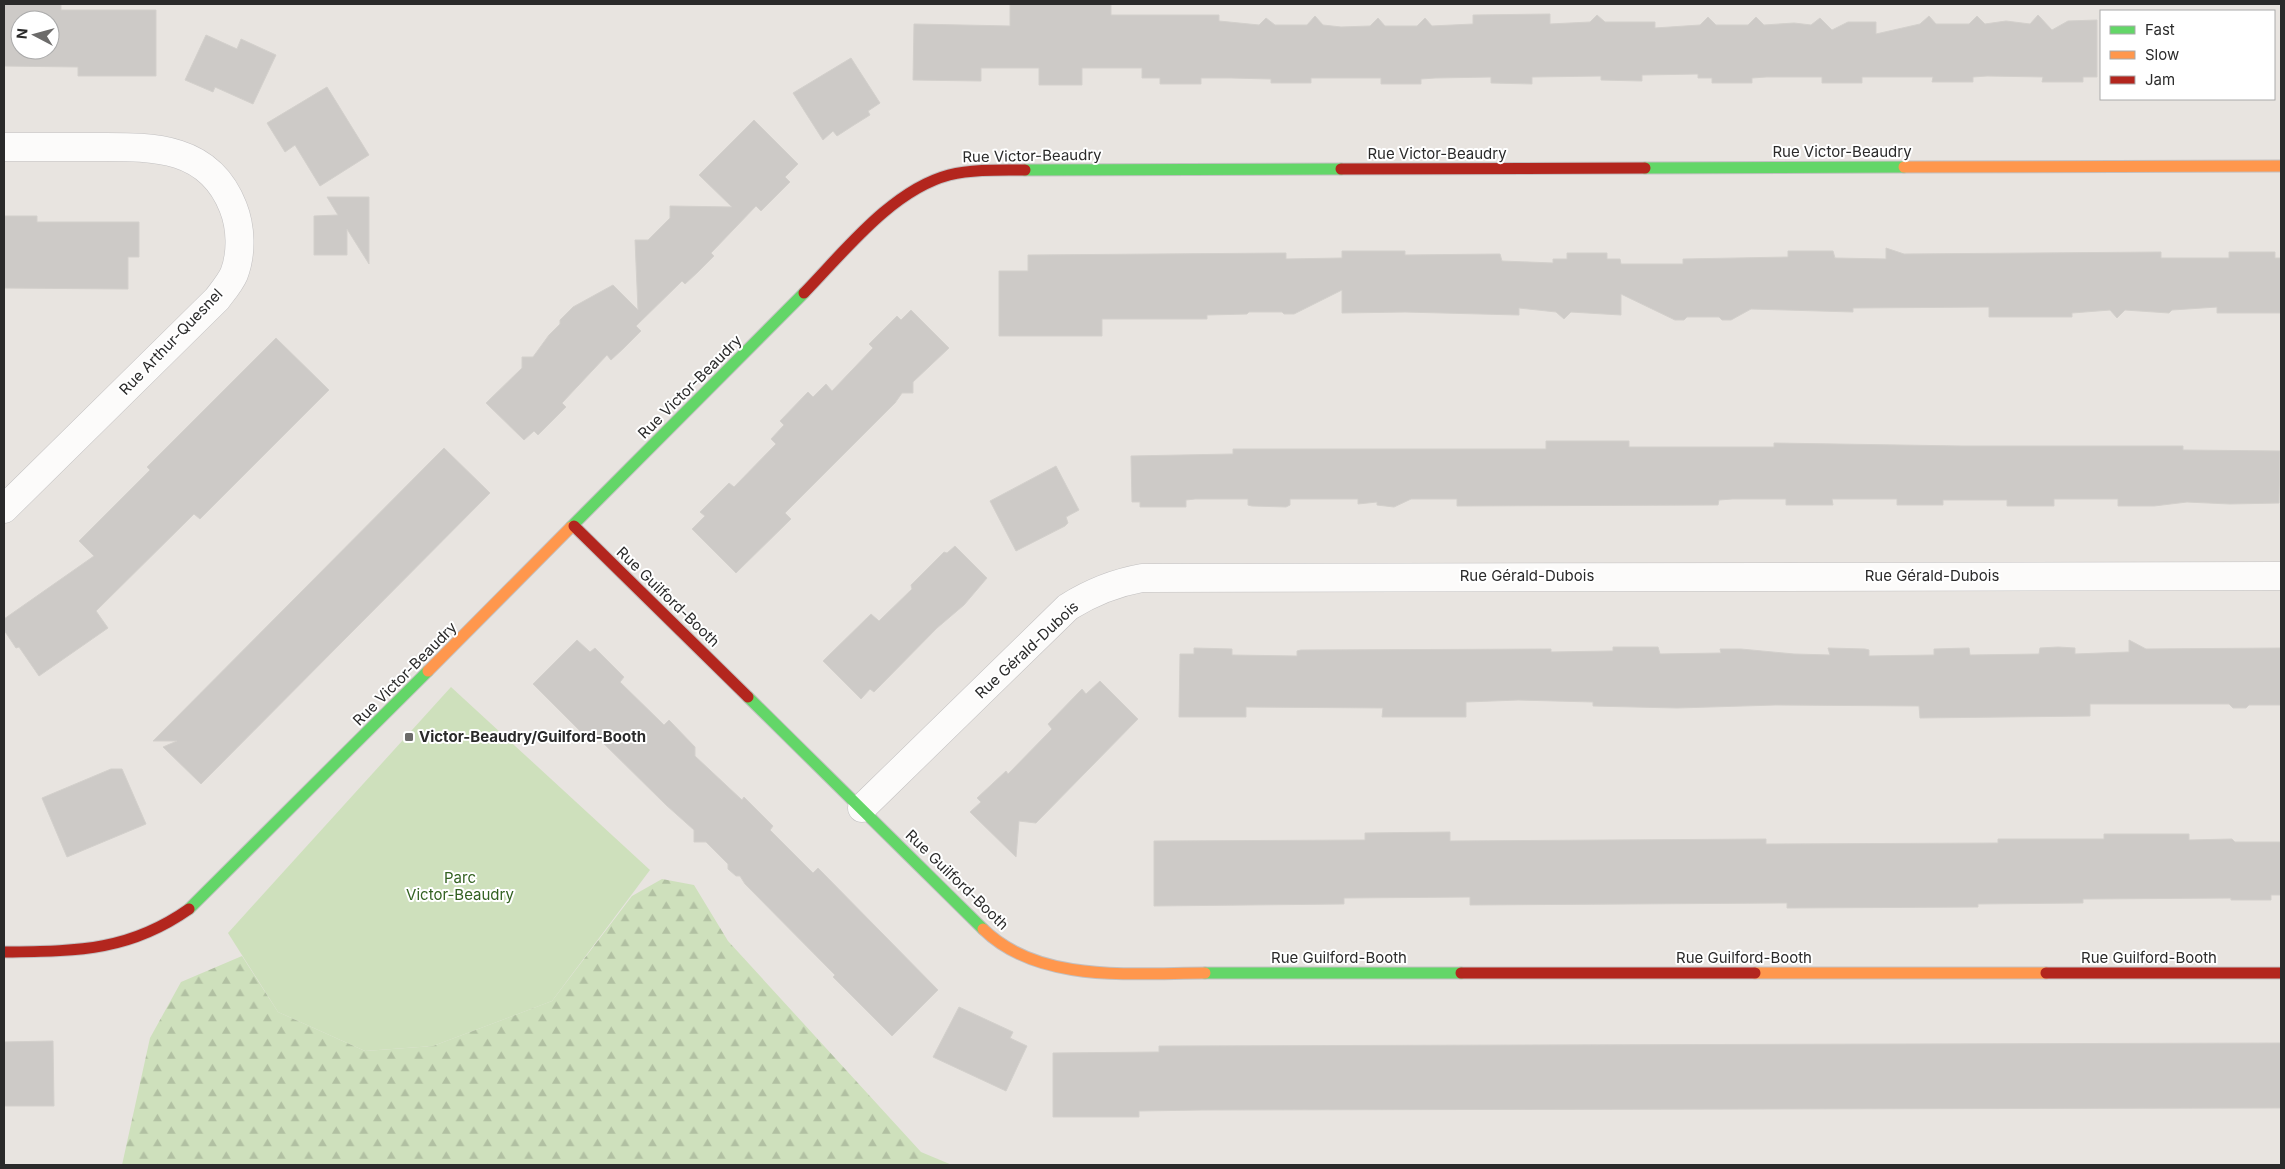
<svg xmlns="http://www.w3.org/2000/svg" width="2285" height="1169" viewBox="0 0 2285 1169" font-family="Inter,sans-serif">
	<style>
		.grass { fill: #cee0bc }
		.forest { fill: url(#forest-firs) }
		.building { fill: #cdcac7; stroke: #d3d0cc; fill-rule: evenodd }
		.lines { fill: none; stroke-linecap: round; stroke-linejoin: round }
		.street-casing { stroke: #c2c0c1; stroke-width: 29 }
		.fast-casing { stroke: #c2c0c1; stroke-width: 13 }
		.slow-casing { stroke: #c2c0c1; stroke-width: 13 }
		.jam-casing { stroke: #c2c0c1; stroke-width: 13 }
		.street { stroke: #fcfbfa; stroke-width: 28 }
		.fast { stroke: #63d668; stroke-width: 11 }
		.slow { stroke: #ff974d; stroke-width: 11 }
		.jam { stroke: #b3261e; stroke-width: 11 }
		.poi-dot { fill: #6c6b6a; stroke: #fff; stroke-width: 2 }
		.labels { text-anchor: middle; stroke-width: 4; stroke-linejoin: round; paint-order: stroke }
		.street-label { font-size: 15px; fill: #2a2a2a; stroke: #fff }
		.poi-label { font-size: 15px; font-weight: bold; fill: #2a2a2a; stroke: #fff; text-anchor: start }
		.park-label { font-size: 15px; fill: #326120; stroke: #fff }
	</style>
	<defs>
		<pattern id="forest-firs" width="22" height="20" patternUnits="userSpaceOnUse" patternTransform="scale(1.25)"><rect width="22" height="20" fill="#cee0bc"/><path d="M5 1l3.5 6h-7zM16 11l3.5 6h-7z" fill="#b1c0a2"/></pattern>
	</defs>
	<rect width="100%" height="100%" fill="#e8e4e0"/>
	<path class="grass" d="M 451,687 L 650,870 L 552,1001 L 433,1046 L 365,1051 L 278,1012 L 228,933 Z"/>
	<path class="forest" d="M 662,879 L 694,885 L 728,941 L 921,1152 L 952,1165 L 122,1165 L 150,1038 L 181,982 L 242,956 L 278,1012 L 365,1051 L 433,1046 L 552,1001 L 632,896 Z"/>
	<g class="building">
		<path d="M 4,4 L 61,4 L 61,10 L 156,10 L 156,76 L 78,76 L 78,67 L 4,66 ZM 20,20 L 50,20 L 50,50 L 20,50 Z"/>
		<path d="M 1010,4 L 1111,4 L 1111,15 L 1219,15 L 1219,21 L 1259,25 L 1266,18 L 1275,25 L 1307,25 L 1315,16 L 1323,25 L 1341,27 L 1370,26 L 1378,18 L 1385,26 L 1417,26 L 1425,18 L 1432,26 L 1473,24 L 1473,15 L 1550,14 L 1550,24 L 1590,22 L 1597,15 L 1605,22 L 1655,22 L 1655,28 L 1700,25 L 1708,17 L 1716,25 L 1748,25 L 1756,17 L 1764,25 L 1794,23 L 1811,25 L 1820,18 L 1832,30 L 1848,22 L 1876,22 L 1876,34 L 1920,24 L 1929,16 L 1936,24 L 1969,24 L 1977,16 L 1985,24 L 2006,21 L 2030,24 L 2038,15 L 2052,30 L 2068,21 L 2097,20 L 2097,77 L 2083,77 L 2083,82 L 2042,82 L 2043,77 L 1987,76 L 1973,77 L 1973,82 L 1932,82 L 1933,77 L 1862,77 L 1862,83 L 1822,83 L 1822,77 L 1766,77 L 1752,78 L 1752,83 L 1712,83 L 1712,78 L 1698,78 L 1698,74 L 1642,75 L 1642,81 L 1601,80 L 1601,76 L 1532,77 L 1532,84 L 1491,83 L 1491,77 L 1435,78 L 1421,79 L 1421,84 L 1381,84 L 1381,78 L 1311,78 L 1311,83 L 1271,83 L 1271,79 L 1232,78 L 1201,78 L 1201,84 L 1160,84 L 1160,78 L 1142,78 L 1142,68 L 1082,68 L 1082,85 L 1039,85 L 1039,68 L 981,68 L 981,81 L 913,80 L 914,24 L 1010,26 Z"/>
		<path d="M 206,35 L 237,49 L 241,39 L 276,55 L 253,104 L 215,87 L 213,92 L 185,80 Z"/>
		<path d="M 851,58 L 880,103 L 868,111 L 870,115 L 854,125 L 837,136 L 833,131 L 823,140 L 793,93 Z"/>
		<path d="M 327,87 L 369,155 L 320,186 L 295,145 L 285,152 L 267,123 Z"/>
		<path d="M 754,120 L 798,164 L 785,177 L 790,182 L 761,211 L 756,206 L 711,253 L 714,256 L 698,272 L 685,284 L 682,281 L 636,326 L 641,331 L 624,348 L 611,360 L 607,355 L 562,403 L 566,407 L 538,435 L 534,431 L 524,440 L 486,403 L 522,368 L 522,357 L 533,357 L 549,335 L 560,324 L 560,320 L 573,307 L 613,285 L 638,310 L 635,240 L 648,240 L 670,218 L 670,206 L 732,207 L 699,175 Z"/>
		<path d="M 327,197 L 369,197 L 369,264 L 347,229 L 347,255 L 314,255 L 314,216 L 338,215 Z"/>
		<path d="M 4,216 L 37,216 L 37,222 L 139,222 L 139,257 L 128,257 L 128,289 L 4,288 Z"/>
		<path d="M 1886,248 L 1904,254 L 2161,252 L 2161,258 L 2229,258 L 2229,252 L 2275,252 L 2275,258 L 2281,258 L 2281,313 L 2217,313 L 2217,307 L 2172,310 L 2169,313 L 2125,310 L 2117,318 L 2110,310 L 2072,313 L 2072,317 L 1989,317 L 1989,307 L 1853,308 L 1853,312 L 1751,309 L 1731,320 L 1722,320 L 1719,317 L 1687,317 L 1684,320 L 1675,320 L 1621,294 L 1621,315 L 1571,312 L 1564,319 L 1556,312 L 1519,308 L 1519,315 L 1405,312 L 1342,313 L 1342,290 L 1294,314 L 1284,314 L 1282,312 L 1249,312 L 1247,314 L 1207,315 L 1207,319 L 1102,319 L 1102,336 L 999,336 L 999,271 L 1028,271 L 1028,255 L 1286,253 L 1286,259 L 1342,258 L 1342,251 L 1405,251 L 1405,255 L 1500,254 L 1502,261 L 1553,263 L 1553,259 L 1567,259 L 1567,253 L 1607,253 L 1607,259 L 1620,259 L 1621,264 L 1683,264 L 1683,259 L 1788,257 L 1788,251 L 1833,251 L 1835,258 L 1886,259 Z"/>
		<path d="M 911,310 L 949,348 L 913,382 L 913,393 L 902,393 L 895,403 L 785,513 L 791,519 L 736,573 L 692,529 L 705,516 L 700,512 L 729,483 L 734,487 L 776,444 L 771,439 L 784,425 L 780,421 L 808,392 L 813,397 L 826,384 L 832,391 L 873,348 L 869,344 L 897,316 L 901,320 Z"/>
		<path d="M 276,338 L 329,390 L 200,519 L 194,514 L 96,611 L 108,628 L 39,676 L 19,647 L 16,648 L 4,630 L 4,619 L 94,556 L 79,541 L 150,470 L 147,467 Z"/>
		<path d="M 1546,441 L 1629,441 L 1629,447 L 1774,447 L 1774,443 L 1962,446 L 2183,446 L 2183,450 L 2280,451 L 2279,503 L 2230,504 L 2187,502 L 2154,506 L 2118,506 L 2118,499 L 2054,499 L 2054,506 L 2007,506 L 2007,500 L 1943,500 L 1943,505 L 1897,505 L 1897,499 L 1832,499 L 1833,505 L 1786,505 L 1786,499 L 1732,499 L 1719,500 L 1718,505 L 1457,506 L 1457,499 L 1411,499 L 1394,507 L 1377,505 L 1377,502 L 1358,504 L 1358,499 L 1290,499 L 1290,505 L 1286,507 L 1252,506 L 1248,505 L 1248,499 L 1195,499 L 1186,500 L 1186,507 L 1140,507 L 1140,502 L 1132,502 L 1131,456 L 1233,454 L 1233,449 L 1546,449 Z"/>
		<path d="M 444,448 L 490,493 L 201,784 L 163,747 L 177,741 L 153,741 Z"/>
		<path d="M 1056,466 L 1079,510 L 1066,517 L 1068,523 L 1065,526 L 1016,551 L 990,501 Z"/>
		<path d="M 955,546 L 987,578 L 964,605 L 937,628 L 874,692 L 870,689 L 861,699 L 823,661 L 871,614 L 879,621 L 912,589 L 911,585 L 944,552 L 947,553 Z"/>
		<path d="M 577,640 L 590,652 L 595,648 L 624,677 L 620,682 L 664,725 L 669,720 L 695,747 L 695,756 L 742,800 L 744,797 L 773,826 L 770,830 L 813,873 L 818,868 L 938,990 L 892,1036 L 833,977 L 835,975 L 745,884 L 740,876 L 736,876 L 728,869 L 728,864 L 706,842 L 694,842 L 694,830 L 666,805 L 593,733 L 588,739 L 533,684 Z"/>
		<path d="M 2129,640 L 2146,649 L 2281,648 L 2281,705 L 2249,705 L 2246,708 L 2233,708 L 2229,704 L 2090,704 L 2090,716 L 1920,718 L 1919,706 L 1775,705 L 1677,708 L 1593,706 L 1593,702 L 1518,700 L 1466,702 L 1466,717 L 1382,717 L 1383,708 L 1246,707 L 1246,717 L 1179,717 L 1180,654 L 1194,654 L 1194,648 L 1232,649 L 1232,655 L 1297,656 L 1297,651 L 1301,650 L 1551,649 L 1551,652 L 1613,651 L 1613,647 L 1658,647 L 1660,654 L 1721,653 L 1720,649 L 1741,649 L 1794,654 L 1830,655 L 1828,648 L 1865,649 L 1869,650 L 1869,656 L 1934,655 L 1934,649 L 1969,648 L 1970,655 L 2039,654 L 2040,648 L 2058,647 L 2075,648 L 2075,654 L 2129,652 Z"/>
		<path d="M 1100,681 L 1138,719 L 1036,823 L 1019,821 L 1016,857 L 970,812 L 981,802 L 977,798 L 1006,771 L 1008,774 L 1052,729 L 1048,724 L 1082,689 L 1086,694 Z"/>
		<path d="M 111,769 L 122,769 L 146,824 L 67,857 L 42,798 Z"/>
		<path d="M 1450,832 L 1450,841 L 1766,839 L 1766,844 L 1998,843 L 1998,839 L 2104,839 L 2104,834 L 2189,834 L 2189,840 L 2232,839 L 2235,842 L 2281,842 L 2281,895 L 2271,895 L 2271,900 L 2231,900 L 2231,898 L 2083,899 L 2083,903 L 1978,904 L 1978,907 L 1787,908 L 1787,903 L 1470,905 L 1470,897 L 1344,898 L 1344,904 L 1154,906 L 1154,841 L 1365,840 L 1365,833 Z"/>
		<path d="M 959,1007 L 1013,1032 L 1010,1038 L 1027,1046 L 1006,1091 L 933,1057 Z"/>
		<path d="M 53,1041 L 54,1106 L 4,1106 L 4,1042 Z"/>
		<path d="M 2281,1043 L 2281,1108 L 1201,1110 L 1139,1111 L 1139,1117 L 1053,1117 L 1053,1053 L 1159,1052 L 1159,1046 Z"/>
	</g>
	<g class="lines">
		<g class="street-casing">
			<g id="street">
				<path d="M 4,147 C 33,147 62,147 91,147 C 148,147 208,143 233,207 C 241,227 242,253 234,274 C 230,283 223,291 217,299 L 4,509"/>
				<path d="M 862,808 L 1068,607 C 1092,592 1114,583 1142,578 L 2281,576"/>
			</g>
		</g>
		<g class="fast-casing">
			<g id="fast">
				<path d="M 1645,168 L 1904,167"/>
				<path d="M 1025,170 L 1341,169"/>
				<path d="M 571,527 L 804,293"/>
				<path d="M 748,697 L 983,929"/>
				<path d="M 189,909 L 428,671"/>
				<path d="M 1205,973 L 1461,973"/>
			</g>
		</g>
		<g class="slow-casing">
			<g id="slow">
				<path d="M 1904,167 L 2281,166"/>
				<path d="M 428,671 L 571,527"/>
				<path d="M 983,929 C 1039,984 1134,973 1205,973"/>
				<path d="M 1755,973 L 2046,973"/>
			</g>
		</g>
		<g class="jam-casing">
			<g id="jam">
				<path d="M 1341,169 L 1645,168"/>
				<path d="M 804,293 C 844,252 892,190 949,175 C 973,169 1000,170 1025,170"/>
				<path d="M 574,526 L 748,697"/>
				<path d="M 4,952 C 75,951 128,952 189,909"/>
				<path d="M 1461,973 L 1755,973"/>
				<path d="M 2046,973 L 2281,973"/>
			</g>
		</g>
		<use href="#street" class="street"/>
		<use href="#fast" class="fast"/>
		<use href="#slow" class="slow"/>
		<use href="#jam" class="jam"/>
	</g>
	<rect class="poi-dot" x="404" y="732" width="10" height="10" rx="2.5"/>
	<g class="labels">
		<g class="street-label">
			<text x="1842" y="157">Rue Victor-Beaudry</text>
			<text x="1437" y="159">Rue Victor-Beaudry</text>
			<text transform="translate(1032 156) rotate(-1)" y="5">Rue Victor-Beaudry</text>
			<text transform="translate(171 342) rotate(-46)" y="5">Rue Arthur-Quesnel</text>
			<text transform="translate(690 387) rotate(-45)" y="5">Rue Victor-Beaudry</text>
			<text x="1527" y="581">Rue Gérald-Dubois</text>
			<text x="1932" y="581">Rue Gérald-Dubois</text>
			<text transform="translate(668 597) rotate(44)" y="5">Rue Guilford-Booth</text>
			<text transform="translate(1027 650) rotate(-43)" y="5">Rue Gérald-Dubois</text>
			<text transform="translate(405 674) rotate(-45)" y="5">Rue Victor-Beaudry</text>
			<text transform="translate(957 880) rotate(44)" y="5">Rue Guilford-Booth</text>
			<text x="1339" y="963">Rue Guilford-Booth</text>
			<text x="1744" y="963">Rue Guilford-Booth</text>
			<text x="2149" y="963">Rue Guilford-Booth</text>
		</g>
		<g class="poi-label">
			<text x="419" y="742">Victor-Beaudry/Guilford-Booth</text>
		</g>
		<g class="park-label">
			<text x="460" y="883">Parc<tspan x="460" dy="17">Victor-Beaudry</tspan></text>
		</g>
	</g>
	<rect width="2285" height="1169" fill="none" stroke="#2a2a2a" stroke-width="10"/>
	<rect x="2100" y="10" width="175" height="90" fill="#ffffff" stroke="#aaaaaa"/>
	<rect x="2110" y="26" width="25" height="8" fill="#63d668" stroke="#aaaaaa"/>
	<text x="2145" y="35" font-size="15" fill="#2a2a2a">Fast</text>
	<rect x="2110" y="51" width="25" height="8" fill="#ff974d" stroke="#aaaaaa"/>
	<text x="2145" y="60" font-size="15" fill="#2a2a2a">Slow</text>
	<rect x="2110" y="76" width="25" height="8" fill="#b3261e" stroke="#aaaaaa"/>
	<text x="2145" y="85" font-size="15" fill="#2a2a2a">Jam</text>
	<g transform="translate(35 35) rotate(276)"><circle r="24" fill="#ffffff" stroke="#aaaaaa"/>
	<path d="M0-4L9 19L0 12L-9 19Z" fill="#6c6b6a"/>
	<text y="-8" font-size="14" font-weight="bold" text-anchor="middle" fill="#2a2a2a">N</text>
	</g>
</svg>
